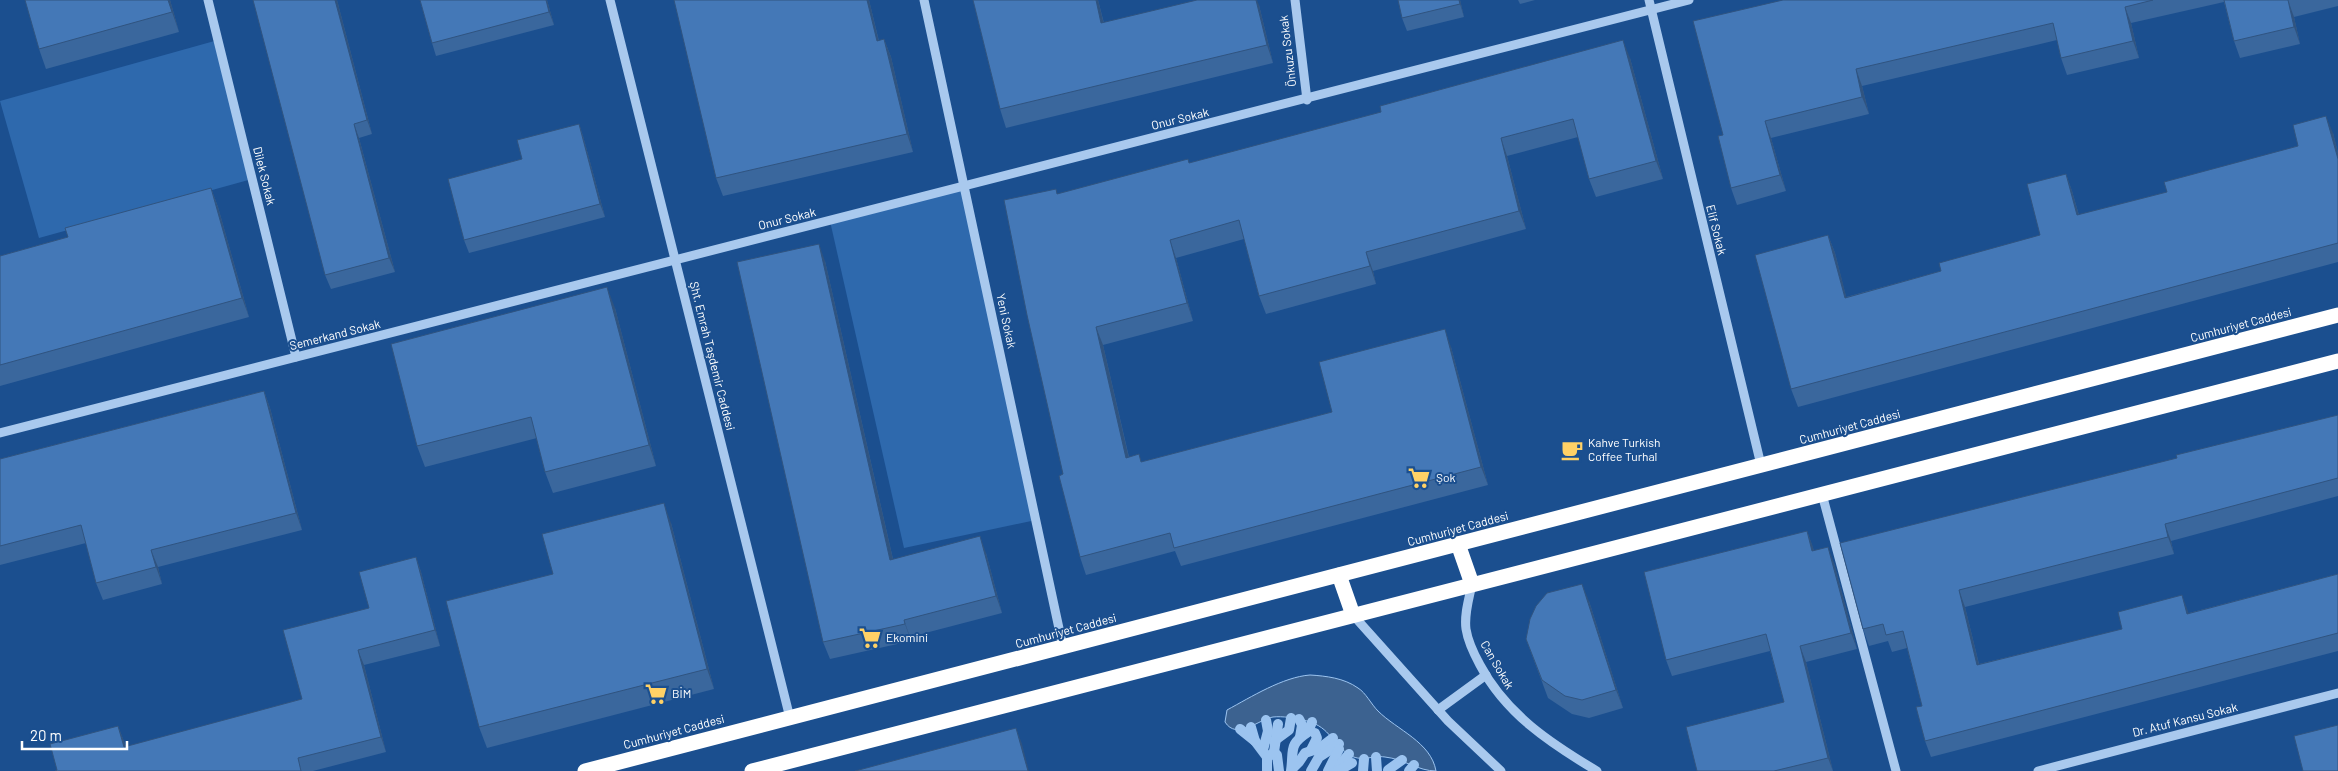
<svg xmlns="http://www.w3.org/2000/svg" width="2338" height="771" viewBox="0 0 2338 771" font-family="Barlow,sans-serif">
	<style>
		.green { fill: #2e69ad }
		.water { fill: #3c6290; stroke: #9cc4f0 }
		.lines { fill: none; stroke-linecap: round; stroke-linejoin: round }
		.stream { stroke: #9cc4f0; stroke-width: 10 }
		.minor { stroke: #a9c9ee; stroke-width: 9 }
		.highway { stroke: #fff; stroke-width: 15 }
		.wall { fill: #3a679d }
		.shaded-wall { fill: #305480 }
		.building { fill: #4478b7; stroke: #305480 }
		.labels { text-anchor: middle; stroke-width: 4; stroke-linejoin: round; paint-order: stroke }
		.street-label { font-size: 12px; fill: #fff; stroke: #1b4f8f }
		.poi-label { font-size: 12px; fill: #fff; stroke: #1b4f8f; text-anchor: start }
	</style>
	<rect width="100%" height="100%" fill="#1b4f8f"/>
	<g class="green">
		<path d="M 218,40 L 252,179 L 39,238 L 0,101 Z"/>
		<path d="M 964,187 L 1036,520 L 904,548 L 830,221 Z"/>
	</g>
	<path class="water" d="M 1310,675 C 1326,676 1344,678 1358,688 C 1366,693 1371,704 1378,711 C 1397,730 1431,742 1436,771 C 1418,771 1404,759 1385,757 C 1372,755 1361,763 1348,754 C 1329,740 1330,726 1303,720 C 1294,718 1283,716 1273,717 C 1259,719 1237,741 1225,722 L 1227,710 C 1251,697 1283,677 1310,675 Z"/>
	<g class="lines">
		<g class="stream">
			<path d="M 1299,719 L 1302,725 L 1300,737"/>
			<path d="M 1251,727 L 1255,741 L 1267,757 L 1267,771"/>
			<path d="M 1240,729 L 1255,741"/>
			<path d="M 1274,741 L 1289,730 L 1291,718"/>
			<path d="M 1263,750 L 1268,731 L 1266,720"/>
			<path d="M 1311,750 L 1317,738 L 1315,733"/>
			<path d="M 1274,752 L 1277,755 L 1279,771"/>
			<path d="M 1376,757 L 1377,771"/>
			<path d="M 1267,758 L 1274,752 L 1278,724"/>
			<path d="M 1292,769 L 1299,762 L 1305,753 L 1320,748 L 1333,738"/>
			<path d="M 1388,770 L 1402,760"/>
			<path d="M 1291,771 C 1294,750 1288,745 1308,732 L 1312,722"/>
			<path d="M 1311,771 L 1319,757 L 1339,744"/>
			<path d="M 1328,771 L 1339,749"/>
			<path d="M 1338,771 L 1342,762 L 1349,754"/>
			<path d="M 1338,771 L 1352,763"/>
			<path d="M 1363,771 L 1364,759"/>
			<path d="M 1409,771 L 1414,765"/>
		</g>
		<g class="minor">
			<path d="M 208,0 L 296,357"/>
			<path d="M 610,0 L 790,718"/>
			<path d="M 924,0 L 1063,647"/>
			<path d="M 1295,0 L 1307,100"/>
			<path d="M 1649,0 L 1761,465"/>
			<path d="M 0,433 L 1689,0"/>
			<path d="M 1822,494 L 1896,771"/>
			<path d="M 1472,584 C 1469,599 1464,614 1466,629 C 1468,642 1474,654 1480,665 C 1506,714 1550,743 1597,771"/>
			<path d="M 1353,615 L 1448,721 L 1501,771"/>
			<path d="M 1438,710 L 1486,675"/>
			<path d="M 2038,771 L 2338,693"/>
		</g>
		<g class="highway">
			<path d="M 1458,544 L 1472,584"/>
			<path d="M 1339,575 L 1353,615"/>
			<path d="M 585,771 L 2338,315"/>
			<path d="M 752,771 L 2338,361"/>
		</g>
	</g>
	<g class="wall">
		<path d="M 170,0 L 179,32 L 46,69 L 39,49 Z"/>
		<path d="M 337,0 L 372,134 L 359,138 L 395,272 L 331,289 L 325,275 Z"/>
		<path d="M 420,0 L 547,0 L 554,25 L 436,56 L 432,43 Z"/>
		<path d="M 869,0 L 879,41 L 884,39 L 891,57 L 913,152 L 723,196 L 716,178 Z"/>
		<path d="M 973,0 L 1098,0 L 1104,23 L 1259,5 L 1273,63 L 1006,128 L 1000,109 Z"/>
		<path d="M 1460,0 L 1464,17 L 1407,31 L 1402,18 Z"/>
		<path d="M 1518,0 L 1535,0 L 1520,4 Z"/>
		<path d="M 1783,0 L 2338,0 L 2338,6 L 2294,17 L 2300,44 L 2240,58 L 2234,41 L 2224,2 L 2131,23 L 2139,58 L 2067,75 L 2061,58 L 2057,40 L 1862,86 L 1869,114 L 1771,138 L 1786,191 L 1737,205 L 1731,188 L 1723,135 Z"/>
		<path d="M 1630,58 L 1663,179 L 1596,197 L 1589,179 L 1578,137 L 1507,156 L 1526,229 L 1373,271 L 1376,284 L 1266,314 L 1259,296 L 1244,239 L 1176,258 L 1193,321 L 1103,345 L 1129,457 L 1139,454 L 1141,462 L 1332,412 L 1451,347 L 1488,485 L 1181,566 L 1175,551 L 1086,575 L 1080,557 L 1063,474 L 1058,194 L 1189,163 Z"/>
		<path d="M 579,124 L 583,136 L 605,217 L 469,253 L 464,240 L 522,159 Z"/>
		<path d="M 2333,133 L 2338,153 L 2338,262 L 1798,407 L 1791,389 L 1828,235 L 1835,253 L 1846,297 L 1941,271 L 2040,235 L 2066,174 L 2072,191 L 2079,215 L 2167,192 Z"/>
		<path d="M 211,188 L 218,207 L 249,317 L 0,386 L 0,256 L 68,237 Z"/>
		<path d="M 825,261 L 893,559 L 986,553 L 1002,613 L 910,637 L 911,641 L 830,659 L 823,642 Z"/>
		<path d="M 615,308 L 656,466 L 553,493 L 545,472 L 537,438 L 425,467 L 417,446 Z"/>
		<path d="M 264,391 L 270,408 L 302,530 L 158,567 L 162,584 L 103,600 L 96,583 L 86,543 L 0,565 L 0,459 Z"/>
		<path d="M 2338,415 L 2338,496 L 2171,541 L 2174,554 L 1965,607 L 1979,664 L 2189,613 L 2338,574 L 2338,651 L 1931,757 L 1925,741 L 1922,706 L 1907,648 L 1892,652 L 1888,641 L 1869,646 L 1863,629 L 2177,458 Z"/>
		<path d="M 671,523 L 714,689 L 487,748 L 479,727 L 553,574 Z"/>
		<path d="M 1807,531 L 1814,551 L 1834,563 L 1857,649 L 1806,662 L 1833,771 L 1697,771 L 1784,702 L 1770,651 L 1672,676 L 1666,660 Z"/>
		<path d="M 416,557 L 421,572 L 440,646 L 364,665 L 386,752 L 313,771 L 55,771 L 57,770 L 118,726 L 126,747 L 302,699 Z"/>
		<path d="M 1589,601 L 1623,708 L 1589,718 L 1572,714 L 1548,698 L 1526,639 Z"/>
	</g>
	<g class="shaded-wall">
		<path d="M 168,0 L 170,0 L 179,32 L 172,12 Z"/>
		<path d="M 335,0 L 337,0 L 372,134 L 367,120 Z"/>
		<path d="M 546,0 L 547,0 L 554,25 L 549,12 Z"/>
		<path d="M 867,0 L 869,0 L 883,59 L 877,41 Z"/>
		<path d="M 1096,0 L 1098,0 L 1108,41 L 1101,23 Z"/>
		<path d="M 1256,0 L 1257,0 L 1259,5 L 1273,63 L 1267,45 Z"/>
		<path d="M 1459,0 L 1460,0 L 1464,17 L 1460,4 Z"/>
		<path d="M 2288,0 L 2294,17 L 2300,44 L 2294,27 Z"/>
		<path d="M 2125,7 L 2131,23 L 2139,58 L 2133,41 Z"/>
		<path d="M 884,39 L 891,57 L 913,152 L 907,134 Z"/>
		<path d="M 1623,40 L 1630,58 L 1663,179 L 1656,161 Z"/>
		<path d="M 1856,69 L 1862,86 L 1869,114 L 1862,97 Z"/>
		<path d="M 2326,116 L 2333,133 L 2338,153 L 2338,159 Z"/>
		<path d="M 1765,121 L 1771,138 L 1786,191 L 1780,175 Z"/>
		<path d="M 354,124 L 359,138 L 395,272 L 389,258 Z"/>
		<path d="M 579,124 L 583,136 L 605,217 L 600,204 Z"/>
		<path d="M 1501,138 L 1507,156 L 1526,229 L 1519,211 Z"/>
		<path d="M 2066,174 L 2072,191 L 2084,233 L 2077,215 Z"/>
		<path d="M 211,188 L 218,207 L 249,317 L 242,298 Z"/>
		<path d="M 1828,235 L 1835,253 L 1851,315 L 1845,298 Z"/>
		<path d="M 1170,240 L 1176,258 L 1193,321 L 1187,303 Z"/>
		<path d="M 819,244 L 825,261 L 897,577 L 890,560 Z"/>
		<path d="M 1366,252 L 1373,271 L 1376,284 L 1370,266 Z"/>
		<path d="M 607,287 L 615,308 L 656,466 L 649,445 Z"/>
		<path d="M 1096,327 L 1103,345 L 1133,476 L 1126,458 Z"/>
		<path d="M 1445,329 L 1451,347 L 1488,485 L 1481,467 Z"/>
		<path d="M 264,391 L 270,408 L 302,530 L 296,513 Z"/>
		<path d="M 664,503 L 671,523 L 714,689 L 707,669 Z"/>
		<path d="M 2165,524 L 2171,541 L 2174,554 L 2168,537 Z"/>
		<path d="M 1807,531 L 1813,547 L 1818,567 L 1812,551 Z"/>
		<path d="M 980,536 L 986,553 L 1002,613 L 996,596 Z"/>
		<path d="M 1828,547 L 1834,563 L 1857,649 L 1851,633 Z"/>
		<path d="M 151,550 L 158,567 L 162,584 L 156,567 Z"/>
		<path d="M 416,557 L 421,572 L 440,646 L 435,630 Z"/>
		<path d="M 1582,584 L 1589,601 L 1623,708 L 1616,690 Z"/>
		<path d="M 1959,590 L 1965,607 L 1983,681 L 1977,665 Z"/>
		<path d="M 2182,595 L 2188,611 L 2194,630 L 2187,614 Z"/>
		<path d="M 904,620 L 910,637 L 911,641 L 905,624 Z"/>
		<path d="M 1800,646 L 1806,662 L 1833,771 L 1828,758 Z"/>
		<path d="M 358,650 L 364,665 L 386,752 L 381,737 Z"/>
		<path d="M 118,726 L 124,741 L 130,762 L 124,747 Z"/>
		<path d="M 1016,728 L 1022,744 L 1029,771 L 1028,771 Z"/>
	</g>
	<g class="building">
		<path d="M 25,0 L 168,0 L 172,12 L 39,49 Z"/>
		<path d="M 253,0 L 335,0 L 367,120 L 354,124 L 389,258 L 325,275 Z"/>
		<path d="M 420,0 L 546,0 L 549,12 L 432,43 Z"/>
		<path d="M 674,0 L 867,0 L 877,41 L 884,39 L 907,134 L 716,178 Z"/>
		<path d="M 973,0 L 1096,0 L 1101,23 L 1197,0 L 1256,0 L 1267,45 L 1000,109 Z"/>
		<path d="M 1398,0 L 1459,0 L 1460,4 L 1402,18 Z"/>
		<path d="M 1783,0 L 2153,0 L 2125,7 L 2133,41 L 2061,58 L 2053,23 L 1856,69 L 1862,97 L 1765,121 L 1780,175 L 1731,188 L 1718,136 L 1723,135 L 1693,21 Z"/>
		<path d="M 2224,0 L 2288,0 L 2294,27 L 2234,41 Z"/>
		<path d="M 1623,40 L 1656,161 L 1589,179 L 1573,119 L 1501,138 L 1519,211 L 1366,252 L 1370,266 L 1259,296 L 1239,220 L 1170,240 L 1187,303 L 1096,327 L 1126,458 L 1139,454 L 1141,462 L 1332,412 L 1319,362 L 1445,329 L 1481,467 L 1174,548 L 1170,533 L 1080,557 L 1059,476 L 1063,474 L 1027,315 L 1004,200 L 1056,189 L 1057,194 L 1188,159 L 1189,163 L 1381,112 L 1380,106 Z"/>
		<path d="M 2326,116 L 2338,159 L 2338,243 L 1791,389 L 1755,255 L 1828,235 L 1845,298 L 1941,271 L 1939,263 L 2040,235 L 2027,184 L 2066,174 L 2077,215 L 2167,192 L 2164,182 L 2298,146 L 2293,125 Z"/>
		<path d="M 579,124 L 600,204 L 464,240 L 448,179 L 522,159 L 517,140 Z"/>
		<path d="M 211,188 L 242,298 L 0,365 L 0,256 L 68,237 L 65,228 Z"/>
		<path d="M 819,244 L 890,560 L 980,536 L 996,596 L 904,620 L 905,624 L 823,642 L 737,262 Z"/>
		<path d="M 607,287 L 649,445 L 545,472 L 531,417 L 417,446 L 391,344 Z"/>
		<path d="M 264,391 L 296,513 L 151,550 L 156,567 L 96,583 L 81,525 L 0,546 L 0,459 Z"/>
		<path d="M 2338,415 L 2338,478 L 2165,524 L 2168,537 L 1959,590 L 1977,665 L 2122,629 L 2118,612 L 2182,595 L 2187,614 L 2338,574 L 2338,633 L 1925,741 L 1916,707 L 1922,706 L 1903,631 L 1886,635 L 1883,624 L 1863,629 L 1840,543 L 2177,458 L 2176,455 Z"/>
		<path d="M 664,503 L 707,669 L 479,727 L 446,601 L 553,574 L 542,534 Z"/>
		<path d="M 1807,531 L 1812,551 L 1828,547 L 1851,633 L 1800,646 L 1828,758 L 1774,771 L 1697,771 L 1686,727 L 1784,702 L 1766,634 L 1666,660 L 1644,572 Z"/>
		<path d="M 416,557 L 435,630 L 358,650 L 381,737 L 298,758 L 301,771 L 55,771 L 57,770 L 50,744 L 118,726 L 124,747 L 302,699 L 283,630 L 369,608 L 359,572 Z"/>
		<path d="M 1582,584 L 1616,690 L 1582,700 L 1565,696 L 1542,680 L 1526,639 L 1530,619 L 1536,606 L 1547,593 Z"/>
		<path d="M 2338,725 L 2338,771 L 2303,771 L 2294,736 Z"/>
		<path d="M 1016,728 L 1028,771 L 855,771 Z"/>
	</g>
	<defs>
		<g id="cafe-bare" transform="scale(1.725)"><path d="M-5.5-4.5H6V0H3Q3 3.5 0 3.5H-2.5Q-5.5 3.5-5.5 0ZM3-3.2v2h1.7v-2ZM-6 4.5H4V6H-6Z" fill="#ffd166" stroke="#1b4f8f" stroke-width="2.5" paint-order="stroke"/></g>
		<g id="supermarket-bare" transform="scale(1.725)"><path d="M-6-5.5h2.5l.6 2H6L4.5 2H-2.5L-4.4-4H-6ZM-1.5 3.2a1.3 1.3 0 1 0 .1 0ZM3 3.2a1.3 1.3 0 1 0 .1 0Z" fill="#ffd166" stroke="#1b4f8f" stroke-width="2.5" paint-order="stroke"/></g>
	</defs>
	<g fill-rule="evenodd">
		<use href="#cafe-bare" x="1572" y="450"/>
		<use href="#supermarket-bare" x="1419" y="478"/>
		<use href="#supermarket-bare" x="870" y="638"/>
		<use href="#supermarket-bare" x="656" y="694"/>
	</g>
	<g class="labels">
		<g class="street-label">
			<text transform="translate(1288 51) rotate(-97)" y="4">Önkuzu Sokak</text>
			<text transform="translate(1180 119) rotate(-14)" y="4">Onur Sokak</text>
			<text transform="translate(264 176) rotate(76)" y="4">Dilek Sokak</text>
			<text transform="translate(787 219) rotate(-14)" y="4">Onur Sokak</text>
			<text transform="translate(1716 230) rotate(76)" y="4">Elif Sokak</text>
			<text transform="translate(1006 321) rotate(78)" y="4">Yeni Sokak</text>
			<text transform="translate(2241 325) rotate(-15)" y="4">Cumhuriyet Caddesi</text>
			<text transform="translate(335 335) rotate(-14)" y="4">Semerkand Sokak</text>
			<text transform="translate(712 356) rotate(76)" y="4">Şht. Emrah Taşdemir Caddesi</text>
			<text transform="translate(1850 427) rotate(-15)" y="4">Cumhuriyet Caddesi</text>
			<text transform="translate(1458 529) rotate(-15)" y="4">Cumhuriyet Caddesi</text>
			<text transform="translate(1066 631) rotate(-15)" y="4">Cumhuriyet Caddesi</text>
			<text transform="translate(1497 665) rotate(60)" y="4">Can Sokak</text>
			<text transform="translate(2185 720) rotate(-14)" y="4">Dr. Atuf Kansu Sokak</text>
			<text transform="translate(674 732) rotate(-15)" y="4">Cumhuriyet Caddesi</text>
		</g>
		<g class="poi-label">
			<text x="1588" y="447">Kahve Turkish<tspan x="1588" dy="14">Coffee Turhal</tspan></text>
			<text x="1436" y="482">Şok</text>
			<text x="886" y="642">Ekomini</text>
			<text x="672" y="698">BİM</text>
		</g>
	</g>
	<path d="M22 741v8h105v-8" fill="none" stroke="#ffffff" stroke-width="2.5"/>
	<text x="30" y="741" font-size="15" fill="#ffffff" stroke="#1b4f8f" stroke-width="4" paint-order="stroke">20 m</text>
</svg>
